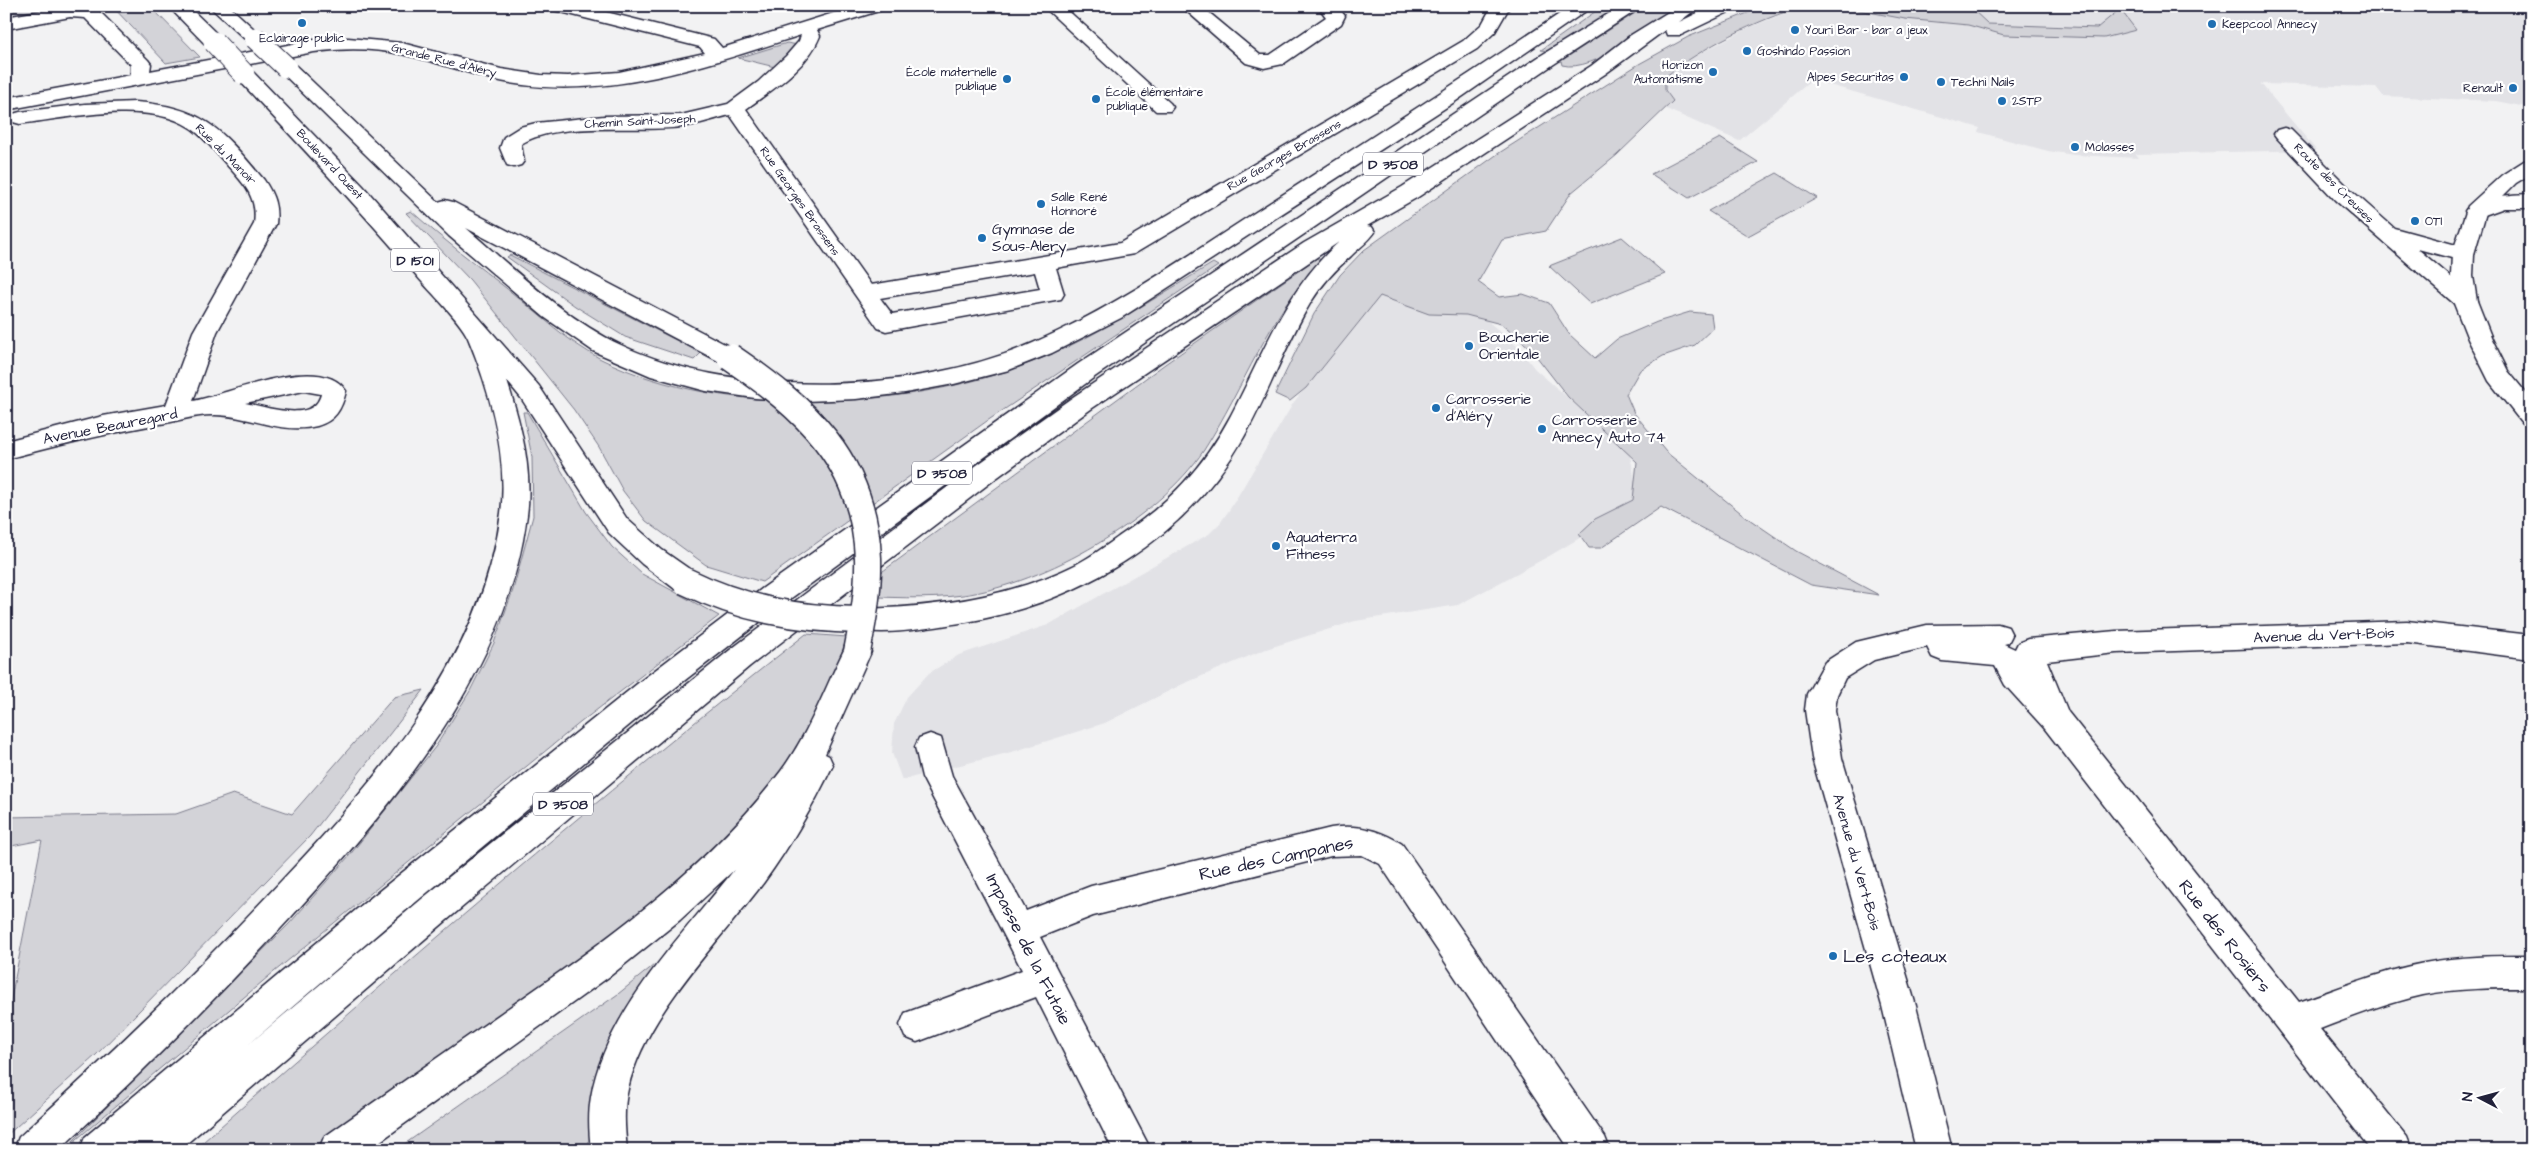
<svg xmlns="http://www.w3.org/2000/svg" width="2537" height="1156" viewBox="0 0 2537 1156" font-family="'Architects Daughter',sans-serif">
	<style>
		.built { fill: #e2e2e6 }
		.green { fill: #d3d3d8; stroke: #7a7a8a }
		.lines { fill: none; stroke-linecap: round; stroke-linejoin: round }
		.minor-casing { stroke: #22223b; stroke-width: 3 }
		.major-casing { stroke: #22223b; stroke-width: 3 }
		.highway-casing { stroke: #22223b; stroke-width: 3 }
		.minor { fill: #fff; fill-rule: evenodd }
		.major { fill: #fff; fill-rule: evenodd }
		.highway { fill: #fff; fill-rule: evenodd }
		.highway-bridge-far1-casing { stroke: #22223b; stroke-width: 23; stroke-linecap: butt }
		.highway-bridge-casing { stroke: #22223b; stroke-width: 29; stroke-linecap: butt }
		.highway-bridge-far1 { stroke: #fff; stroke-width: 21 }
		.highway-bridge { stroke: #fff; stroke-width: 26 }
		.poi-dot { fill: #1f6fb2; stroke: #fff; stroke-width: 2 }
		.labels { text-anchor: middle; stroke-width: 4.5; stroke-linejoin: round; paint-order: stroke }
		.far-poi-label { font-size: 12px; fill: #22223b; stroke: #fff; text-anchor: start }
		.far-street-label { font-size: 12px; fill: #22223b; stroke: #fff }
		.shield { fill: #fff; stroke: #646476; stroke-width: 1 }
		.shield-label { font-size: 14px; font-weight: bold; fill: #22223b }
		.poi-label { font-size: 15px; fill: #22223b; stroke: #fff; text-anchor: start }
		.street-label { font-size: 15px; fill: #22223b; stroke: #fff }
		.near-street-label { font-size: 18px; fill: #22223b; stroke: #fff }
		.near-poi-label { font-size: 18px; fill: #22223b; stroke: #fff; text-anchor: start }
	</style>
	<rect width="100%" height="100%" fill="#f2f2f3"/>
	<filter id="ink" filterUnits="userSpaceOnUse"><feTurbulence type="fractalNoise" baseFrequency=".02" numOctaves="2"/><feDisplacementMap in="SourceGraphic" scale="10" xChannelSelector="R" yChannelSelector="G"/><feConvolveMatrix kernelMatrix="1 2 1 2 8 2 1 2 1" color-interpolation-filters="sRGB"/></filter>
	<g filter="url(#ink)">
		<g class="built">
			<path d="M 1803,6 L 2531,6 L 2531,108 L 2496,101 L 2383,96 L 2376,87 L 2261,84 L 2316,150 L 2136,154 L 2139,158 L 2074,155 L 2048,151 L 1978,132 L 1980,128 L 1812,80 L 1739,141 L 1664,108 L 1673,101 L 1663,85 L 1665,77 L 1669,74 L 1697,55 L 1750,27 Z"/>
			<path d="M 1448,287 L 1518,347 L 1535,369 L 1629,451 L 1636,484 L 1634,498 L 1629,506 L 1610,520 L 1551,555 L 1458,605 L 1355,621 L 1266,649 L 1183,684 L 1105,723 L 1015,751 L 902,780 L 892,753 L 894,724 L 907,697 L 929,673 L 959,655 L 1048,625 L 1209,534 L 1220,523 L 1230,509 L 1294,402 L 1379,293 Z"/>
		</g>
		<g class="green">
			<path d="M 6,6 L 56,6 L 6,17 Z"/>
			<path d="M 112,6 L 150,6 L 200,57 L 166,63 Z"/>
			<path d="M 1603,6 L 1623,6 L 1549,51 L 1541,50 Z"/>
			<path d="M 1646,6 L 1683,6 C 1656,23 1594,74 1562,65 L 1561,61 Z"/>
			<path d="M 1765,6 L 1803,6 C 1755,21 1704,46 1665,77 L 1665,90 L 1673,101 L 1617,155 L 1571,193 L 1546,231 L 1502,240 L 1478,282 L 1499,297 L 1523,294 L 1549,303 L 1569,334 L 1595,358 L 1617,339 L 1657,322 L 1690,312 L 1711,314 L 1713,328 L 1695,345 L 1663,356 L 1640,370 L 1626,394 L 1634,413 L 1666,452 L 1746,517 L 1796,551 L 1879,595 L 1811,585 L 1661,507 L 1601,548 L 1589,548 L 1579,534 L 1595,519 L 1633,500 L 1637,462 L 1568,397 L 1530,348 L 1501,324 L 1466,315 L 1429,314 L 1380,296 L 1306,388 L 1290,401 L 1275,394 L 1314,314 L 1340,275 L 1364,250 L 1499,153 L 1639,64 L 1688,37 Z"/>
			<path d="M 1838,6 L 1881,6 L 1903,11 L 1972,9 L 1988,24 L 2097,28 L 2120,9 L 2136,30 L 2104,38 L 2004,35 L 1968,25 L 1905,19 Z"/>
			<path d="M 787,43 L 798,45 L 775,67 L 738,58 Z"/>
			<path d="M 1720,138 L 1758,162 L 1689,198 L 1651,174 Z"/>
			<path d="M 1777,173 L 1817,198 L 1748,236 L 1708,211 Z"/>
			<path d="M 411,211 C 443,240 477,265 511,292 C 540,315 568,342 601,359 C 726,421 919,410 1045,357 C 1104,332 1158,296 1213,263 L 1218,266 L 987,421 L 762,582 L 706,565 L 646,521 L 623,491 L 599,447 L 574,410 L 470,280 L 406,213 Z"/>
			<path d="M 1622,237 L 1665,274 L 1590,304 L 1549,266 Z"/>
			<path d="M 510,255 L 701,353 L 694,360 L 625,337 L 575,306 L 507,257 Z"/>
			<path d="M 1317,258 L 1321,260 C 1269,315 1244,387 1204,450 C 1158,519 1045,584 963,595 C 926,600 887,597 849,596 L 1165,364 Z"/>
			<path d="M 523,412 L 527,412 L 586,512 L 612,547 L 642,574 L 719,616 L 581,722 L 269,976 L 64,1150 L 289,924 L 349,856 L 436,746 L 470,691 L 494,643 L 513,590 L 533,516 L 532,457 Z"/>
			<path d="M 806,634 L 847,637 L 824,704 L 794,756 L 708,860 L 631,925 L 502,1018 L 309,1150 L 194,1150 C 394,973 596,798 806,634 Z"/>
			<path d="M 424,690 L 310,836 L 96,1055 L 6,1136 L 6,1024 L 42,840 L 6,847 L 6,817 L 176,814 L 233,794 L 292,814 L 394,697 Z"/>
			<path d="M 659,964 L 593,1150 L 396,1150 L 618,994 L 654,965 Z"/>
		</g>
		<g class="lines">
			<g class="minor-casing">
				<g id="minor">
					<path d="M 66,6 L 97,9 L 148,60 L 151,64 L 150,71 L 314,40 L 348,38 L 402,43 L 501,69 L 541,75 L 568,76 L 619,72 L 705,53 L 700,47 L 553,10 L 550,6 L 582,6 L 714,39 L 722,48 L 856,6 L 885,6 L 882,10 L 817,30 L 820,36 C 808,67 772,90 746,109 L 871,285 L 1120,243 L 1463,41 L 1482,24 L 1492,6 L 1510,6 L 1495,32 L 1477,49 L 1134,254 L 1056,268 L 1064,294 L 1061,299 L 886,331 L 878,328 L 730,115 C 714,119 697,125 681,127 C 636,133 559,120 521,144 L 524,161 L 521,165 L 514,167 L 507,165 L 500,148 L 504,137 L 520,127 L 536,123 L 604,116 L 681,115 L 728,104 L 758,82 L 786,56 L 799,41 L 801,35 C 711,64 618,97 523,85 C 481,80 442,62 401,54 C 372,48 343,48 314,52 L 6,110 L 6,98 L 131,75 L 131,65 L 85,18 L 70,17 L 6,29 L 6,17 ZM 1035,272 L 1040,289 L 892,314 L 880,298 Z"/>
					<path d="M 1043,6 L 1063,6 L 1170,103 L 1173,107 L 1170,111 L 1156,111 Z"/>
					<path d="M 1181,6 L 1201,6 L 1260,55 L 1270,55 L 1326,17 L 1318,6 L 1337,6 L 1345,16 L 1341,24 L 1283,64 L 1264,68 L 1246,63 Z"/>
					<path d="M 135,102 C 204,107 221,129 264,180 C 274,195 278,206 276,224 L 217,332 L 193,401 C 228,395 322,351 346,391 C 342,409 335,421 317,426 C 281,435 249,415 215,415 C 199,414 181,420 166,423 C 112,432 59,445 6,459 L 6,441 L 103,416 L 166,405 L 193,332 L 254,224 C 258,197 244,184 227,165 C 215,152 204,136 189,127 C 147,100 67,118 20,124 L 13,122 L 10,118 L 13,114 L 20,112 L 85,104 ZM 304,391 L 321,394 C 314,424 267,407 245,403 Z"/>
					<path d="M 2284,128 L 2291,130 L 2351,190 L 2394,228 L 2471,249 L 2474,254 L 2471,259 L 2463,261 L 2418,249 L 2473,296 L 2477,301 L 2473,306 L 2465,309 L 2457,306 L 2335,200 L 2277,138 L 2274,134 L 2277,130 Z"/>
					<path d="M 2531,194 L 2531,208 L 2504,208 L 2476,218 L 2468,216 L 2465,211 C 2476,195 2513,195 2531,194 Z"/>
					<path d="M 2407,621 L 2531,635 L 2531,659 L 2407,643 L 2116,653 L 2047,661 L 2068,712 L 2299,1002 C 2340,988 2381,971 2424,963 C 2459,956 2495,956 2531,956 L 2531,988 C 2495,988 2458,988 2423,995 C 2388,1003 2354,1016 2320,1029 L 2407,1137 L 2412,1150 L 2371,1150 L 2045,729 L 2005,685 L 1995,666 L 1942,661 L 1932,657 L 1927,647 L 1874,660 L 1845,678 L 1837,695 L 1835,710 L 1842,758 L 1916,1006 L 1952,1150 L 1916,1150 L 1882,1006 L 1812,758 L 1805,710 L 1807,694 L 1825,662 L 1856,642 L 1927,625 L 1998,624 L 2008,627 L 2012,635 L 2008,643 L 2004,644 L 2015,649 L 2018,643 L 2028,639 L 2116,631 Z"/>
					<path d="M 930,734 L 941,738 L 952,776 L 1026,911 L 1091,886 L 1331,828 C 1357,824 1380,830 1402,844 L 1605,1137 L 1610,1150 L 1570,1150 L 1380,864 L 1362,855 L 1331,856 L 1093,916 L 1040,937 L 1151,1150 L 1113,1150 L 1036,997 L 917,1042 L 905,1037 L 900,1025 L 905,1013 L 1022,970 L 922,777 L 915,747 L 919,738 Z"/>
				</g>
			</g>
			<g class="major-casing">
				<path id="major" d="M 2531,159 L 2531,174 L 2516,183 L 2486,213 L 2474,254 L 2473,276 L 2477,301 L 2492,339 L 2508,371 L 2531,399 L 2531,426 L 2522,423 L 2489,381 L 2468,339 L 2453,301 L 2451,276 L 2452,254 L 2468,206 L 2502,175 L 2524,161 Z"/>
			</g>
			<g class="highway-casing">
				<g id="highway">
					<path d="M 168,6 L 188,6 L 221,38 L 223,42 L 221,46 L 207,46 Z"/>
					<path d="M 209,6 L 229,6 L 264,38 L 262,42 L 248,42 Z"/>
					<path d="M 1571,6 L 1593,6 L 1456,101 L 1121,318 L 1052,353 L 1009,370 L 954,384 L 905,393 L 856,399 L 805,401 L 755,398 L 706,391 L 651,376 L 593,351 L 544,317 L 449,236 L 276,67 L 279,63 L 293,63 L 438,202 L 445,200 L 453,202 L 738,351 L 742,357 L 738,363 L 730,365 L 722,363 L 466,228 C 514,269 564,318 621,345 C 738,400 915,394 1033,343 C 1119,306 1197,249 1276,199 C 1375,135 1474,72 1571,6 Z"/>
					<path d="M 1621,6 L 1643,6 L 1554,64 L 1096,376 L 783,604 L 662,698 L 387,926 L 248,1045 L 423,898 L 730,650 L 977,465 L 1073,397 L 1304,243 L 1402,187 L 1591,66 L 1631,35 L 1678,6 L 1700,6 L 1679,22 L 1712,6 L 1736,6 L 1733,10 L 1681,35 L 1667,35 L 1665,30 L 1605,74 L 1418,197 L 1367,226 L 1372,227 L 1375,232 C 1369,241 1359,248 1351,256 C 1336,269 1322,284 1311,302 C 1285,345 1269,393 1244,437 C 1186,539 1081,602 966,622 C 934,627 881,638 850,628 L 846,620 L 850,612 L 860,609 C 935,607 1009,598 1077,564 C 1092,556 1107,545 1121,535 C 1170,502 1202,469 1230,417 C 1263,355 1285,290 1339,242 L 1091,409 L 995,479 L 750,666 L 447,920 L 179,1150 L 133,1150 L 136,1141 L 126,1150 L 80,1150 L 85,1137 L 363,904 L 642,680 L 763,588 L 1078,364 L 1540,56 Z"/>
					<path d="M 244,68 L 251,70 L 363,186 L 539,386 L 627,519 L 662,550 L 695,573 L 699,581 L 695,589 L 685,592 L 675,589 L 642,564 L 609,533 L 521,398 L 507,381 C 521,424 533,470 527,515 C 507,673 395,802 292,916 C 218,997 140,1075 59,1150 L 14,1150 L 19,1137 C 105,1059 189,979 268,895 C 369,788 482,666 501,513 C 508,456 490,391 468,338 C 460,320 430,292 417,276 C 359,208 298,143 237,78 L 234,74 L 237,70 Z"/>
					<path d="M 857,640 L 867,644 L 871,652 L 825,754 L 829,756 L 833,765 C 813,806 791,845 764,882 C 719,942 644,1016 628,1089 C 623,1109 625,1130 627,1150 L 591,1150 C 589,1132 588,1114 591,1097 C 605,1012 683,935 734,870 L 680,920 L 610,976 L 368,1150 L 319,1150 L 324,1137 C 383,1096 441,1055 500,1014 C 602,943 706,871 781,771 C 810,732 825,687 847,644 Z"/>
				</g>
			</g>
			<use href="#minor" class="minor"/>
			<use href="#major" class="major"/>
			<use href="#highway" class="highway"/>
			<g class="highway-bridge-far1-casing">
				<g id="highway-bridge-far1">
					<path d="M 255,38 L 286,67"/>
					<path d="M 214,42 L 244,74"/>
				</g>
			</g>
			<g class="highway-bridge-casing">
				<g id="highway-bridge">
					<path d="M 730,357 C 805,408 864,460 868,558 C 869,590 863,621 857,652"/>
					<path d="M 685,581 C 742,609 797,619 860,620"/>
				</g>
			</g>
			<use href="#highway-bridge-far1" class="highway-bridge-far1"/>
			<use href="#highway-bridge" class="highway-bridge"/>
		</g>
	</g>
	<g class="poi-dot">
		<circle cx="302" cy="23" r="5"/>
		<circle cx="2212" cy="24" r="5"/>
		<circle cx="1795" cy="30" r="5"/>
		<circle cx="1747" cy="51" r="5"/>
		<circle cx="1713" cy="72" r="5"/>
		<circle cx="1904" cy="77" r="5"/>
		<circle cx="1007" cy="79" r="5"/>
		<circle cx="1941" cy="82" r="5"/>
		<circle cx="2513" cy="88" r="5"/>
		<circle cx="1096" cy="99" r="5"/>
		<circle cx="2002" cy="101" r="5"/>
		<circle cx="2075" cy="147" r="5"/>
		<circle cx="1041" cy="204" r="5"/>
		<circle cx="2415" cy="221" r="5"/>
		<circle cx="982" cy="238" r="5"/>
		<circle cx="1469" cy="346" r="5"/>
		<circle cx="1436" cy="408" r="5"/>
		<circle cx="1542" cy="429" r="5"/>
		<circle cx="1276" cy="546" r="5"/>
		<circle cx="1833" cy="956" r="5"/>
	</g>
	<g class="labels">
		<g class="far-poi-label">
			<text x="2222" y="28">Keepcool Annecy</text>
			<text x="1805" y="34">Youri Bar - bar a jeux</text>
			<text x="302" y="42" text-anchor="middle">Eclairage public</text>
			<text x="1757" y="55">Goshindo Passion</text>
			<text x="1703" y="69" text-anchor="end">Horizon<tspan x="1703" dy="14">Automatisme</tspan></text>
			<text x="997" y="76" text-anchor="end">École maternelle<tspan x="997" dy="14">publique</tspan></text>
			<text x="1894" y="81" text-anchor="end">Alpes Securitas</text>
			<text x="1951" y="86">Techni Nails</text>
			<text x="2503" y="92" text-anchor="end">Renault</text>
			<text x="1106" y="96">École élémentaire<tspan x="1106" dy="14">publique</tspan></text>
			<text x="2012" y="105">2STP</text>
			<text x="2085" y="151">Molasses</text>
			<text x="1051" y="201">Salle René<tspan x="1051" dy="14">Honnoré</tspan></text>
			<text x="2425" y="225">OTI</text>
		</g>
		<g class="far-street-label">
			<text transform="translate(444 60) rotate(14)" y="4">Grande Rue d'Aléry</text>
			<text transform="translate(640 121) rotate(-3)" y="4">Chemin Saint-Joseph</text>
			<text transform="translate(226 154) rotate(45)" y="4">Rue du Manoir</text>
			<text transform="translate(1284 155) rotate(-30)" y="4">Rue Georges Brassens</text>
			<text transform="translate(330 164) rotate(47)" y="4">Boulevard Ouest</text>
			<text transform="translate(2334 183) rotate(45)" y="4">Route des Creuses</text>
			<text transform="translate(800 201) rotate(55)" y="4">Rue Georges Brassens</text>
		</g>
		<g class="shield">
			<rect x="1363" y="152.5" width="60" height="23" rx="4"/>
			<rect x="391" y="248.5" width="48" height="23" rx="4"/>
			<rect x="912" y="461.5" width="60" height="23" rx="4"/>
			<rect x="533" y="792.5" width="60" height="23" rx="4"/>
		</g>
		<g class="shield-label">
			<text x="1393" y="169">D 3508</text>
			<text x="415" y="265">D 1501</text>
			<text x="942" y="478">D 3508</text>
			<text x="563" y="809">D 3508</text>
		</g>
		<g class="poi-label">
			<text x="992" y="234">Gymnase de<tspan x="992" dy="17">Sous-Alery</tspan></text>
			<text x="1479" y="342">Boucherie<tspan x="1479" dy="17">Orientale</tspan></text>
			<text x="1446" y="404">Carrosserie<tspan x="1446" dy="17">d'Aléry</tspan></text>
			<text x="1552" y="425">Carrosserie<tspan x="1552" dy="17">Annecy Auto 74</tspan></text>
			<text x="1286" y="542">Aquaterra<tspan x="1286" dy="17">Fitness</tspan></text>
		</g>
		<g class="street-label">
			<text transform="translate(110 426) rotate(-11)" y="5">Avenue Beauregard</text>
			<text transform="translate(2324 635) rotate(-2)" y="5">Avenue du Vert-Bois</text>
			<text transform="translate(1857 862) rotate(74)" y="5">Avenue du Vert-Bois</text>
		</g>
		<g class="near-street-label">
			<text transform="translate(1276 858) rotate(-12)" y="6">Rue des Campanes</text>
			<text transform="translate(2225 936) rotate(52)" y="6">Rue des Rosiers</text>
			<text transform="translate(1029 949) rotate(63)" y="6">Impasse de la Futaie</text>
		</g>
		<g class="near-poi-label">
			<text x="1843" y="962">Les coteaux</text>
		</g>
	</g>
	<rect width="2537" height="1156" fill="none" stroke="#fff" stroke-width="25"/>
	<rect x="12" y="12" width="2512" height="1131" fill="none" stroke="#22223b" stroke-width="2" filter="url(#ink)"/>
	<g transform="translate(2480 1098) rotate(276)" stroke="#ffffff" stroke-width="4" paint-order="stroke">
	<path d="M0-4L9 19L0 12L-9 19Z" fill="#22223b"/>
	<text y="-8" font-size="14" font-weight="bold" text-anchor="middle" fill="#22223b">N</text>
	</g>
</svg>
